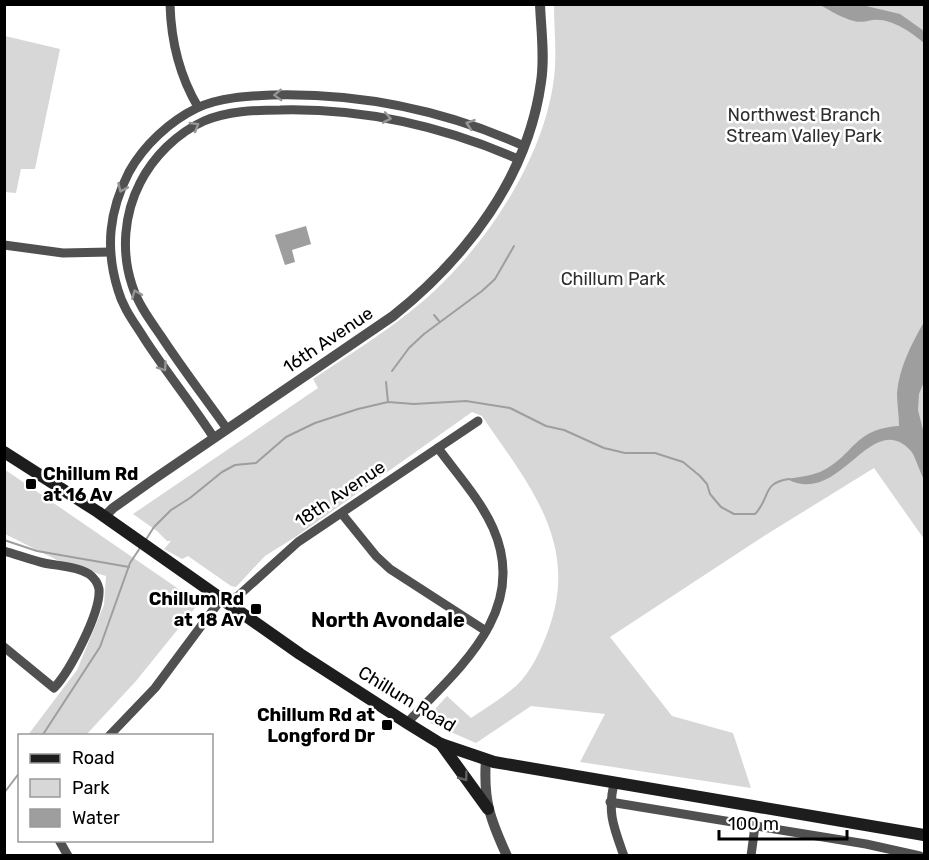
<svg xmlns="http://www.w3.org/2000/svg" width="929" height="860" viewBox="0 0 929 860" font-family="Rubik,sans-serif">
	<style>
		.green { fill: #d7d7d7 }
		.water { fill: #9e9e9e }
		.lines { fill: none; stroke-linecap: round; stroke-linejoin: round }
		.stream { stroke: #9e9e9e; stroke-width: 2 }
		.minor { stroke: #505050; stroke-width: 9 }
		.tertiary { stroke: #505050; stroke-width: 10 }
		.secondary { stroke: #1d1d1d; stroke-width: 12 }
		.oneway { stroke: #969696 }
		.oneway2 { stroke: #616161 }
		.poi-dot { fill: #000; stroke: #fff; stroke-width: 2 }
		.labels { text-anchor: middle; stroke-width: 5; stroke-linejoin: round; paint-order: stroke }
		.park-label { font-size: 18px; fill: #2e2e2e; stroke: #fff }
		.street-label { font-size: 18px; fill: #000; stroke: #fff }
		.poi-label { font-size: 18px; font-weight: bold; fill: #000; stroke: #fff; text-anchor: end }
		.neighbourhood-label { font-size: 20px; font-weight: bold; fill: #000; stroke: #fff }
	</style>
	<rect width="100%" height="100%" fill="#fff"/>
	<g class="green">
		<path d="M 554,5 L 924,5 L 924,539 L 874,468 L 764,536 L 610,637 L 672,716 L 733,733 L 751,788 L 580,762 L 605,714 L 531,706 L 476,743 L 430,723 L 427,718 L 447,696 L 471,718 C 486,708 502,698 516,686 C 531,672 541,650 548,631 C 581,543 528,484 482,416 L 472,412 L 297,536 L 265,556 L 236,587 L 231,586 L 188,556 L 182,559 L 164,549 L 171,541 L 167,541 L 157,531 L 133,514 L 318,388 L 313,379 C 350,354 388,331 422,302 C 484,249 544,160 554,78 C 557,54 554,29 554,5 Z"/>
		<path d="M 5,36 L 60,49 L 35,169 L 21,169 L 16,193 L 5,192 Z"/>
		<path d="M 4,469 L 199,603 L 136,681 L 86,735 L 28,735 L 77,670 L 104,605 L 106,576 L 65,564 L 5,534 Z"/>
	</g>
	<g class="water">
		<path d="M 820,5 L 862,5 L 900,14 L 924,31 L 924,43 C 911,32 891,18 873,20 C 866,21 862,23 854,21 C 842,18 831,11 820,5 Z"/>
		<path d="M 306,226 L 311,244 L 292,250 L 295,262 L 285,265 L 275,235 Z"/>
		<path d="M 924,322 L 924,382 L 919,394 L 918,410 L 924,434 L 924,480 C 920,472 915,456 911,451 C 871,407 840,508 787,479 C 798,477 810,476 820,472 C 855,456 852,429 899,426 C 899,415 897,404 897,393 C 899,368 912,343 924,322 Z"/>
	</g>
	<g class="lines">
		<g class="stream">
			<path d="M 434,315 L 439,321"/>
			<path d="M 392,371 L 409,348 L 424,334 L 482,291 L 495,279 L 514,246"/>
			<path d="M 386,382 L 388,402"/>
			<path d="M 4,540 L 37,551 L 129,567"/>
			<path d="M 145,541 L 154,527 L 171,510 L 190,498 L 222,472 L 235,465 L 256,463 L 286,437 L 315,423 L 358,409 L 388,402 L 414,404 L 466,401 L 510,408 L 546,426 L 564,430 L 604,448 L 625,453 L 655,453 L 683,462 L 700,476 L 707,484 L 710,494 L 721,507 L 734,514 L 755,514 C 771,498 761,483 789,479"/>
			<path d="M 42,736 L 100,647 L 130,563 L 140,548"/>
			<path d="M 4,793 L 20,772"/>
		</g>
		<g class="minor">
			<path d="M 170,4 C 171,41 179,75 198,107"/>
			<path d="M 4,245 L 63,253 L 110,252"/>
			<path d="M 227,429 C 205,398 182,368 161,336 C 150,320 138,304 132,285 C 121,252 124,214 140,183 C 153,157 177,133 204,121 C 227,111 255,110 280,110 C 364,108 442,126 518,159"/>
			<path d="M 214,438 C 192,404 166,372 144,338 C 134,322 123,308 118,290 C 105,248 109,211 129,172 C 144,145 170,121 197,108 C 220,97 249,96 273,95 C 361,93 444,110 524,146"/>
			<path d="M 342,514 L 376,556 L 390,569 L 486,631"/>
			<path d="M 4,551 C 18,555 31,560 44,563 C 58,566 76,566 89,574 C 93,577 98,583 99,589 C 101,612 70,671 54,688 L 4,647"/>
			<path d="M 407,723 C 458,669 530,611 493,528 C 480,499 457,474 438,448"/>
			<path d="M 109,736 L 155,688 L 219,602 L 225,602 L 238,596 L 298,542 L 478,421"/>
			<path d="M 614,783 C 607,813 614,828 624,856"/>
			<path d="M 610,802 L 866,844 L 920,856"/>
			<path d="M 59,840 L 68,856"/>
			<path d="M 751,856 L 755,826"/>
		</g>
		<g class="tertiary">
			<path d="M 104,517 L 113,508 L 154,479 L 393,316 C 466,258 528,177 541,82 C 545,57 541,30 540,4"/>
			<path d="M 486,759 C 483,800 490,819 507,856"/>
		</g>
		<g class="secondary">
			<path d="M 4,452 L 98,512 L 300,654 L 407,723 L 441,744 L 494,762 L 924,835"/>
			<path d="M 441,744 L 488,809"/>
		</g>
	</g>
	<defs><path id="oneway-chevron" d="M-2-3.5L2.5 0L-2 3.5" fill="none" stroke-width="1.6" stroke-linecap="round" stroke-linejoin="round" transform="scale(1.5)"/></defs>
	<g class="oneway">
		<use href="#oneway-chevron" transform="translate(278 95) rotate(178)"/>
		<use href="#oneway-chevron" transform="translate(387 118) rotate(10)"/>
		<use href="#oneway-chevron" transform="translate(470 124) rotate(-161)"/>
		<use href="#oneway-chevron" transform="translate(195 126) rotate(-30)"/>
		<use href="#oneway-chevron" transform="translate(122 188) rotate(114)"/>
		<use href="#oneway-chevron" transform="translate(136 294) rotate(-112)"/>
		<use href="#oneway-chevron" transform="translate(163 367) rotate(55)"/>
	</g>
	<use class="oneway2" href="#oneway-chevron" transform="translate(464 777) rotate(53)"/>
	<g class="poi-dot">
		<rect x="25" y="478" width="12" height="12" rx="3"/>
		<rect x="250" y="603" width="12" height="12" rx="3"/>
		<rect x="381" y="719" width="12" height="12" rx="3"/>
	</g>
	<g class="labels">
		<g class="park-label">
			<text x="804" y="121">Northwest Branch<tspan x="804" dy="21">Stream Valley Park</tspan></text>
			<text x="613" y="285">Chillum Park</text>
		</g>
		<g class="street-label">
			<text transform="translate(328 340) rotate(-34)" y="6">16th Avenue</text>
			<text transform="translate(340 494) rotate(-34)" y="6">18th Avenue</text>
			<text transform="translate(407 699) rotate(31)" y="6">Chillum Road</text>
		</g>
		<g class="poi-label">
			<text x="43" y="480" text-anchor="start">Chillum Rd<tspan x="43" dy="21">at 16 Av</tspan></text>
			<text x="244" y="605">Chillum Rd<tspan x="244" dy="21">at 18 Av</tspan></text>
			<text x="375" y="721">Chillum Rd at<tspan x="375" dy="21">Longford Dr</tspan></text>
		</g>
		<g class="neighbourhood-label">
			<text x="388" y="627">North Avondale</text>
		</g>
	</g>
	<rect width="929" height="860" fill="none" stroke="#000000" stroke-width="12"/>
	<rect x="18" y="734" width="195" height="108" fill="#ffffff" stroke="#999999" stroke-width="1.5"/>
	<rect x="30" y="754" width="30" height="9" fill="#1d1d1d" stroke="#999999" stroke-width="1.5"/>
	<text x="72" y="764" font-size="18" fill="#000000">Road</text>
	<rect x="30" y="779" width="30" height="18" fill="#d7d7d7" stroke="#999999" stroke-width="1.5"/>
	<text x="72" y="794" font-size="18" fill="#000000">Park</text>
	<rect x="30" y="809" width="30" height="18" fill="#9e9e9e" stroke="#999999" stroke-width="1.5"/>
	<text x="72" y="824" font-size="18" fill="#000000">Water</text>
	<path d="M719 830v9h128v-9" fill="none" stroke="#000000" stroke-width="3"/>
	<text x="728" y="830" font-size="18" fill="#000000" stroke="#ffffff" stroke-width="4.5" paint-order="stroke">100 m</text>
</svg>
